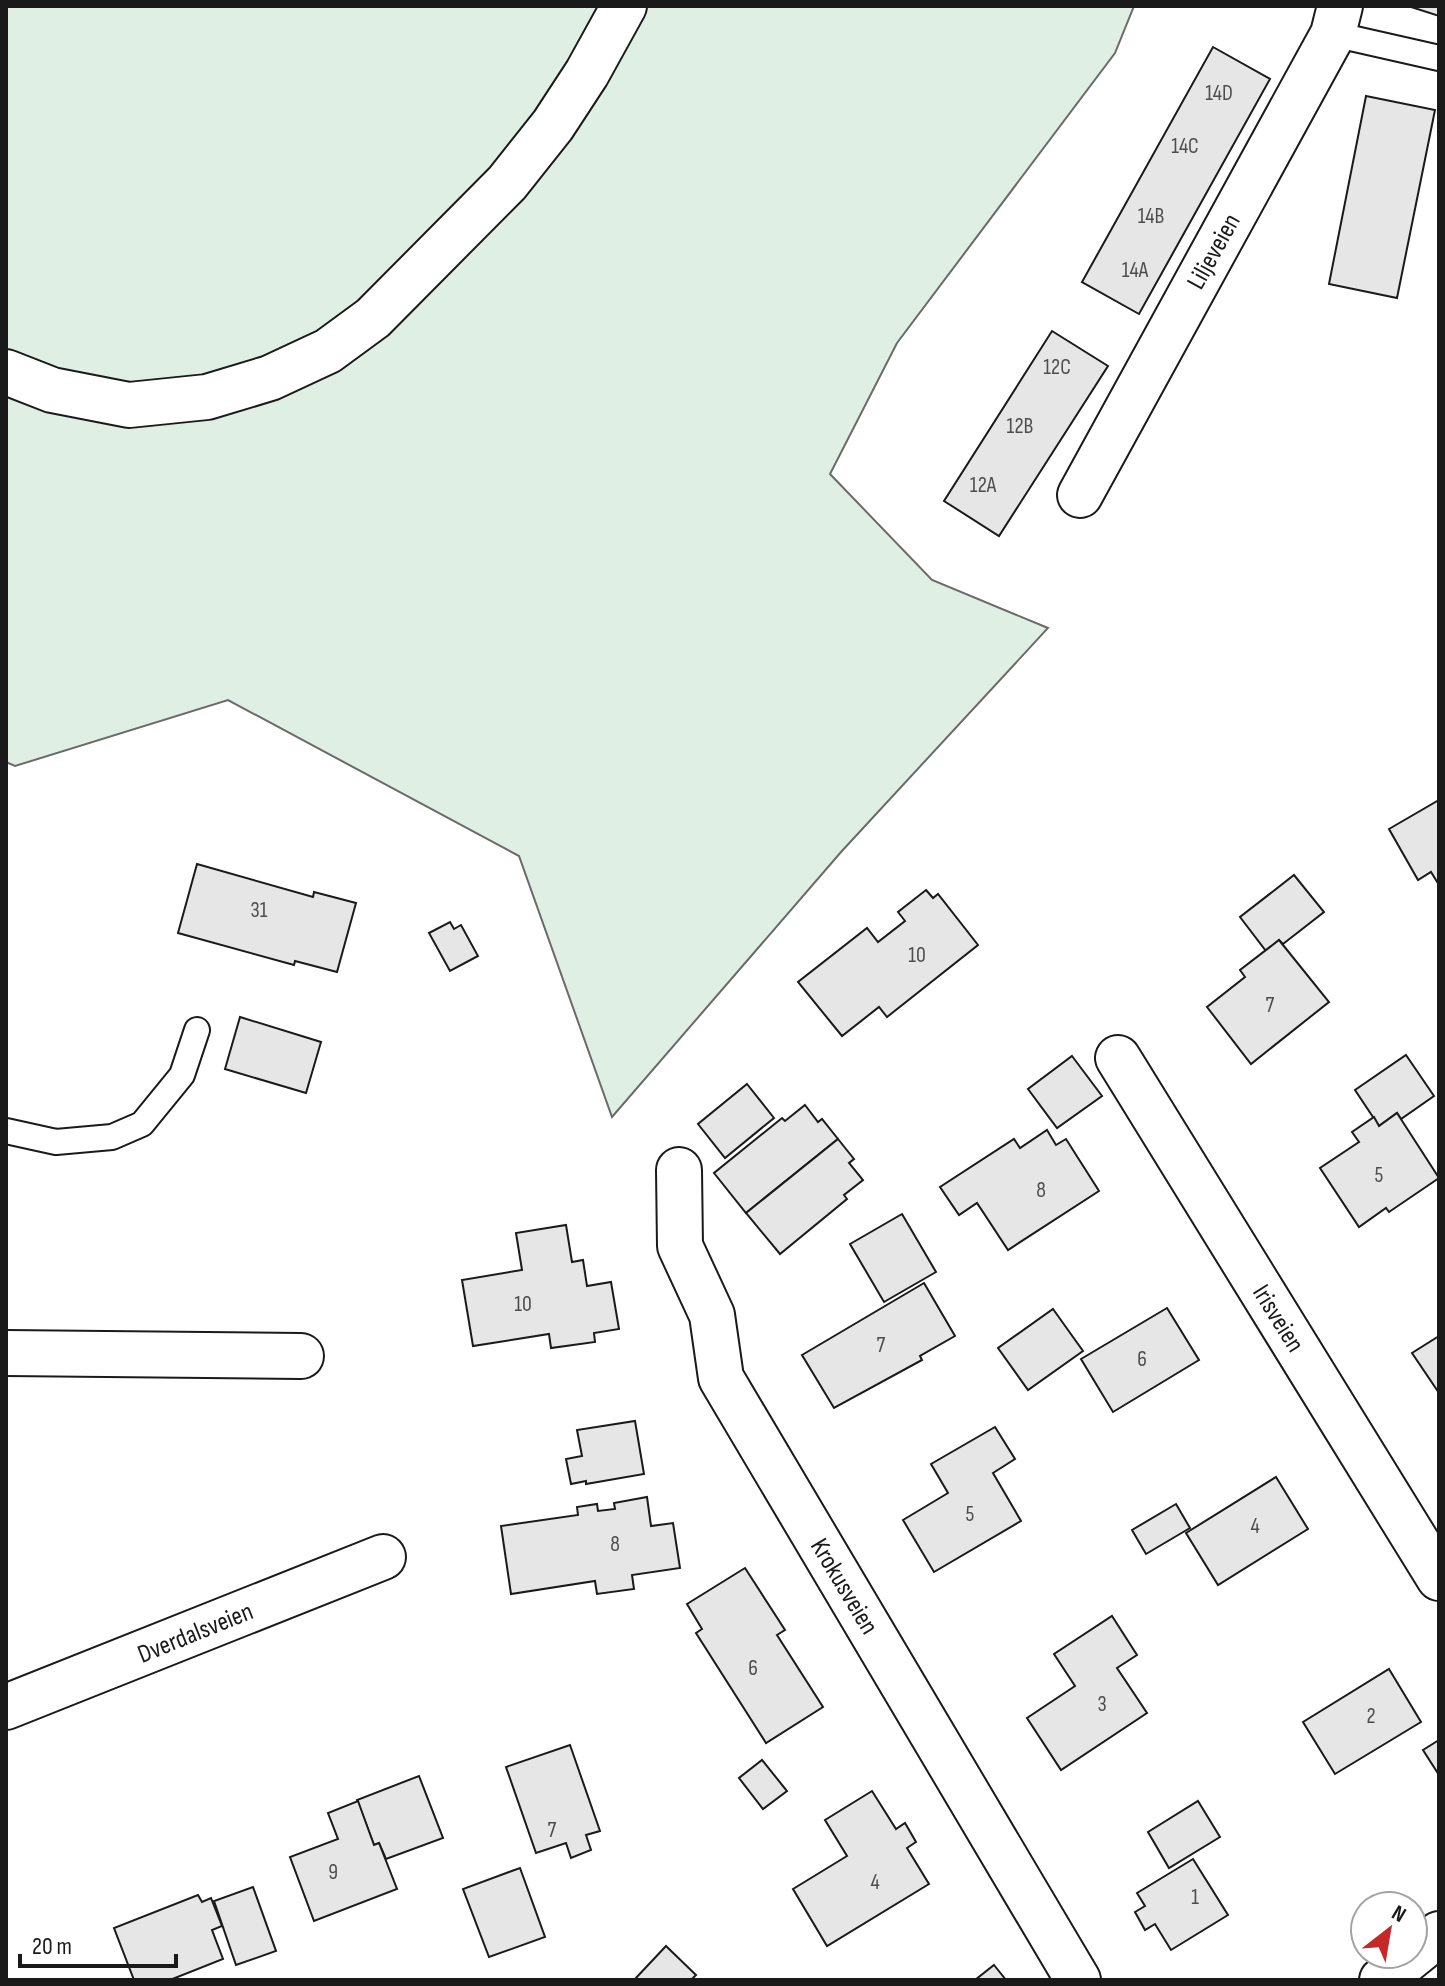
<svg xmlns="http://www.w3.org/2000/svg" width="1445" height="1986" viewBox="0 0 1445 1986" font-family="'Sofia Sans Condensed',sans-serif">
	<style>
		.green { fill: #e0efe3; stroke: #6a6a6a; stroke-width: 2 }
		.building { fill: #e6e6e6; stroke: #1a1a1a; stroke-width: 2 }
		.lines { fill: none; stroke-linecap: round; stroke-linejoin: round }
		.lane-casing { stroke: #1a1a1a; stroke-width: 28 }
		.street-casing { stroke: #1a1a1a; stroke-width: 48 }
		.lane { stroke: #fff; stroke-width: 24 }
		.street { stroke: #fff; stroke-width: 44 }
		.labels { text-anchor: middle; stroke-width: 6; stroke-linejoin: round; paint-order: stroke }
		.number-label { font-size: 22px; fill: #4d4d4d }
		.street-label { font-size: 26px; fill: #1a1a1a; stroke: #fff }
	</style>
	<rect width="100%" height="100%" fill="#fff"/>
	<path class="green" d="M 6,6 L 1134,6 L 1115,53 L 897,343 L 830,474 L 932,580 L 1048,628 L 841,852 L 612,1117 L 519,856 L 228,700 L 15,766 L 6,762 Z"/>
	<g class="building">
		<path d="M 1408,6 L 1439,6 L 1439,16 Z"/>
		<path d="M 1213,47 L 1270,79 L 1139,314 L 1082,282 Z"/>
		<path d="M 1366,96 L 1435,110 L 1397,298 L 1329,284 Z"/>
		<path d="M 1052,331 L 1108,366 L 999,536 L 944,501 Z"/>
		<path d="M 1439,800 L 1439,885 L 1431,872 L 1418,880 L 1389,829 Z"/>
		<path d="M 197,864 L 313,897 L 314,892 L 356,903 L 337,972 L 295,961 L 294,965 L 178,933 Z"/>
		<path d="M 1294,875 L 1324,912 L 1283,944 L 1279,940 L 1266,951 L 1240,917 Z"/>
		<path d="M 926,890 L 933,898 L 938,894 L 978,945 L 887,1017 L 879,1007 L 842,1036 L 798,982 L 867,928 L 878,942 L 905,921 L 898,912 Z"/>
		<path d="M 450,922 L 454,929 L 461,925 L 478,956 L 450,971 L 429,933 Z"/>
		<path d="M 1279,940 L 1329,1002 L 1251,1064 L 1207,1007 L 1245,977 L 1240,970 Z"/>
		<path d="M 240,1017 L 321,1042 L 306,1093 L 225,1069 Z"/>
		<path d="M 1406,1055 L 1434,1096 L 1401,1119 L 1397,1113 L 1379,1126 L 1355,1090 Z"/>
		<path d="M 1072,1056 L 1102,1096 L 1057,1128 L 1028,1089 Z"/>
		<path d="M 747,1084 L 774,1118 L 725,1158 L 698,1124 Z"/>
		<path d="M 805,1105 L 818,1122 L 822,1119 L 838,1139 L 746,1213 L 714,1173 L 782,1118 L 785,1121 Z"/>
		<path d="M 1397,1113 L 1439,1178 L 1389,1212 L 1386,1208 L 1359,1227 L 1320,1168 L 1359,1142 L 1352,1132 L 1374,1117 L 1379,1126 Z"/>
		<path d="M 1047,1130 L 1056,1145 L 1066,1139 L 1099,1191 L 1008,1250 L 977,1203 L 959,1215 L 940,1187 L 1014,1139 L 1020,1148 Z"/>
		<path d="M 838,1139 L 854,1159 L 849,1163 L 863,1180 L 844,1195 L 847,1199 L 780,1254 L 746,1213 Z"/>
		<path d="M 902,1214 L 936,1272 L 884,1302 L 850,1244 Z"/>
		<path d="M 566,1225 L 572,1262 L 583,1260 L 587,1286 L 611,1282 L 619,1329 L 594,1333 L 595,1342 L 551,1348 L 549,1334 L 473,1346 L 462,1280 L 522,1270 L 516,1233 Z"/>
		<path d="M 924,1283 L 955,1336 L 920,1356 L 922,1360 L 834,1408 L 802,1355 Z"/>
		<path d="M 1167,1308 L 1199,1360 L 1113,1412 L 1081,1359 Z"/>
		<path d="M 1053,1309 L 1083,1351 L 1028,1390 L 998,1348 Z"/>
		<path d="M 1439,1336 L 1439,1393 L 1412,1353 Z"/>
		<path d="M 635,1421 L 644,1474 L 586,1484 L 586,1481 L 571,1484 L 566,1459 L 582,1456 L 577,1430 Z"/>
		<path d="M 995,1427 L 1015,1459 L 993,1473 L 1021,1521 L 934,1572 L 903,1520 L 948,1493 L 931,1464 Z"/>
		<path d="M 1276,1477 L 1308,1529 L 1218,1585 L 1186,1533 Z"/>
		<path d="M 647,1497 L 651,1526 L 673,1523 L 680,1568 L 632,1575 L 634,1589 L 597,1594 L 595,1581 L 511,1594 L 501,1526 L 578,1515 L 577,1507 L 597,1504 L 598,1511 L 615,1509 L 614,1503 Z"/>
		<path d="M 1176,1504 L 1190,1528 L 1146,1554 L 1132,1530 Z"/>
		<path d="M 745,1568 L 785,1630 L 777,1635 L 823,1707 L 766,1743 L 696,1633 L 702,1629 L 687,1604 Z"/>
		<path d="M 1112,1616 L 1137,1655 L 1117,1668 L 1147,1713 L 1061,1770 L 1027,1718 L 1075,1686 L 1054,1654 Z"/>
		<path d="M 1389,1669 L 1421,1722 L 1335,1774 L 1303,1722 Z"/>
		<path d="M 1439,1740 L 1439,1775 L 1423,1750 Z"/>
		<path d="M 570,1745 L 600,1831 L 586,1835 L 591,1850 L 571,1858 L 566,1843 L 536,1853 L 506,1767 Z"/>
		<path d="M 762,1760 L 787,1791 L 763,1809 L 739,1778 Z"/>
		<path d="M 419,1776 L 443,1838 L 386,1859 L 379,1843 L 374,1845 L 357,1800 Z"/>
		<path d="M 872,1791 L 896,1829 L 905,1823 L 916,1842 L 907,1848 L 929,1884 L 827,1946 L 793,1889 L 847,1856 L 825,1820 Z"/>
		<path d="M 358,1801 L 374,1845 L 379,1843 L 397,1889 L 314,1921 L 290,1857 L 338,1839 L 328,1813 Z"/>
		<path d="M 1198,1801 L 1220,1837 L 1169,1868 L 1148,1832 Z"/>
		<path d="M 1193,1859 L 1228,1915 L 1171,1950 L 1155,1924 L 1145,1930 L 1135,1912 L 1145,1906 L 1137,1893 Z"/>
		<path d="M 520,1868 L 545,1937 L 489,1957 L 463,1889 Z"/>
		<path d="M 253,1887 L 276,1951 L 236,1965 L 214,1901 Z"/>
		<path d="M 198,1895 L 202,1902 L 211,1898 L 222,1926 L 212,1930 L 223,1959 L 170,1980 L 134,1980 L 114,1928 Z"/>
		<path d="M 666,1946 L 696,1975 L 691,1980 L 634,1980 Z"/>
		<path d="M 994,1965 L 1006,1980 L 975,1980 Z"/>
	</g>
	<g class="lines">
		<g class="lane-casing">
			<g id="lane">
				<path d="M 1333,34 L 1439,58"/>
				<path d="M 6,1131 L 56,1142 L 112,1137 L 142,1124 L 182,1075 L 197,1030"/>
			</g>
		</g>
		<g class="street-casing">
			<g id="street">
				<path d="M 6,372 L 52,390 L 129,405 L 207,397 L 270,378 L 328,351 L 373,318 L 507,183 L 553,125 L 587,73 L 624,6"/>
				<path d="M 1080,495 L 1333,34 L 1340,6"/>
				<path d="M 1118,1058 L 1439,1578"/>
				<path d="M 679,1170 L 680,1246 L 712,1315 L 721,1378 L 1078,1980"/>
				<path d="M 6,1353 L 301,1356"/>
				<path d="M 6,1707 L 383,1557"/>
				<path d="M 1382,1980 L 1439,1934"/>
			</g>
		</g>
		<use href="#lane" class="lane"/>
		<use href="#street" class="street"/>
	</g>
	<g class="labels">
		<g class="number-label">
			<text x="1219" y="100">14D</text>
			<text x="1185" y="153">14C</text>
			<text x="1151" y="223">14B</text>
			<text x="1135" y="277">14A</text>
			<text x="1057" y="374">12C</text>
			<text x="1020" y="433">12B</text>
			<text x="983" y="492">12A</text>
			<text x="259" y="917">31</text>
			<text x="917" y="962">10</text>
			<text x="1270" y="1012">7</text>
			<text x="1379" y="1182">5</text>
			<text x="1041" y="1197">8</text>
			<text x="523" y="1311">10</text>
			<text x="881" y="1352">7</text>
			<text x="1142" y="1366">6</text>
			<text x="970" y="1521">5</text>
			<text x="1255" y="1533">4</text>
			<text x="615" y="1551">8</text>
			<text x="753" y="1675">6</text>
			<text x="1102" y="1711">3</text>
			<text x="1371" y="1723">2</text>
			<text x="552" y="1837">7</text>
			<text x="333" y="1879">9</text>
			<text x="875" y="1889">4</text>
			<text x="1195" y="1904">1</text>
		</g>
		<g class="street-label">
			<text transform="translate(1213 251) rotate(-61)" y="9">Liljeveien</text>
			<text transform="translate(1279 1318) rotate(58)" y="9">Irisveien</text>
			<text transform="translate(845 1586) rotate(59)" y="9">Krokusveien</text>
			<text transform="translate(195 1632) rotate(-22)" y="9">Dverdalsveien</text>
		</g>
	</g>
	<rect width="1445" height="1986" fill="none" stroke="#1a1a1a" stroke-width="16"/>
	<g transform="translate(1389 1930) rotate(31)"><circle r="38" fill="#ffffff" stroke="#a3a3a3" stroke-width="2"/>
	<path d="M0-6L14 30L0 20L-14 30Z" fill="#c62828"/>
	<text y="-12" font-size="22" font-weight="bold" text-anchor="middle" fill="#1a1a1a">N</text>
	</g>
	<path d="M20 1954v12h156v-12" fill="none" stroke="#1a1a1a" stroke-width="4"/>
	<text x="32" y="1954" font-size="24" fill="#1a1a1a" stroke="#ffffff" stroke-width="6" paint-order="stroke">20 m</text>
</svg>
